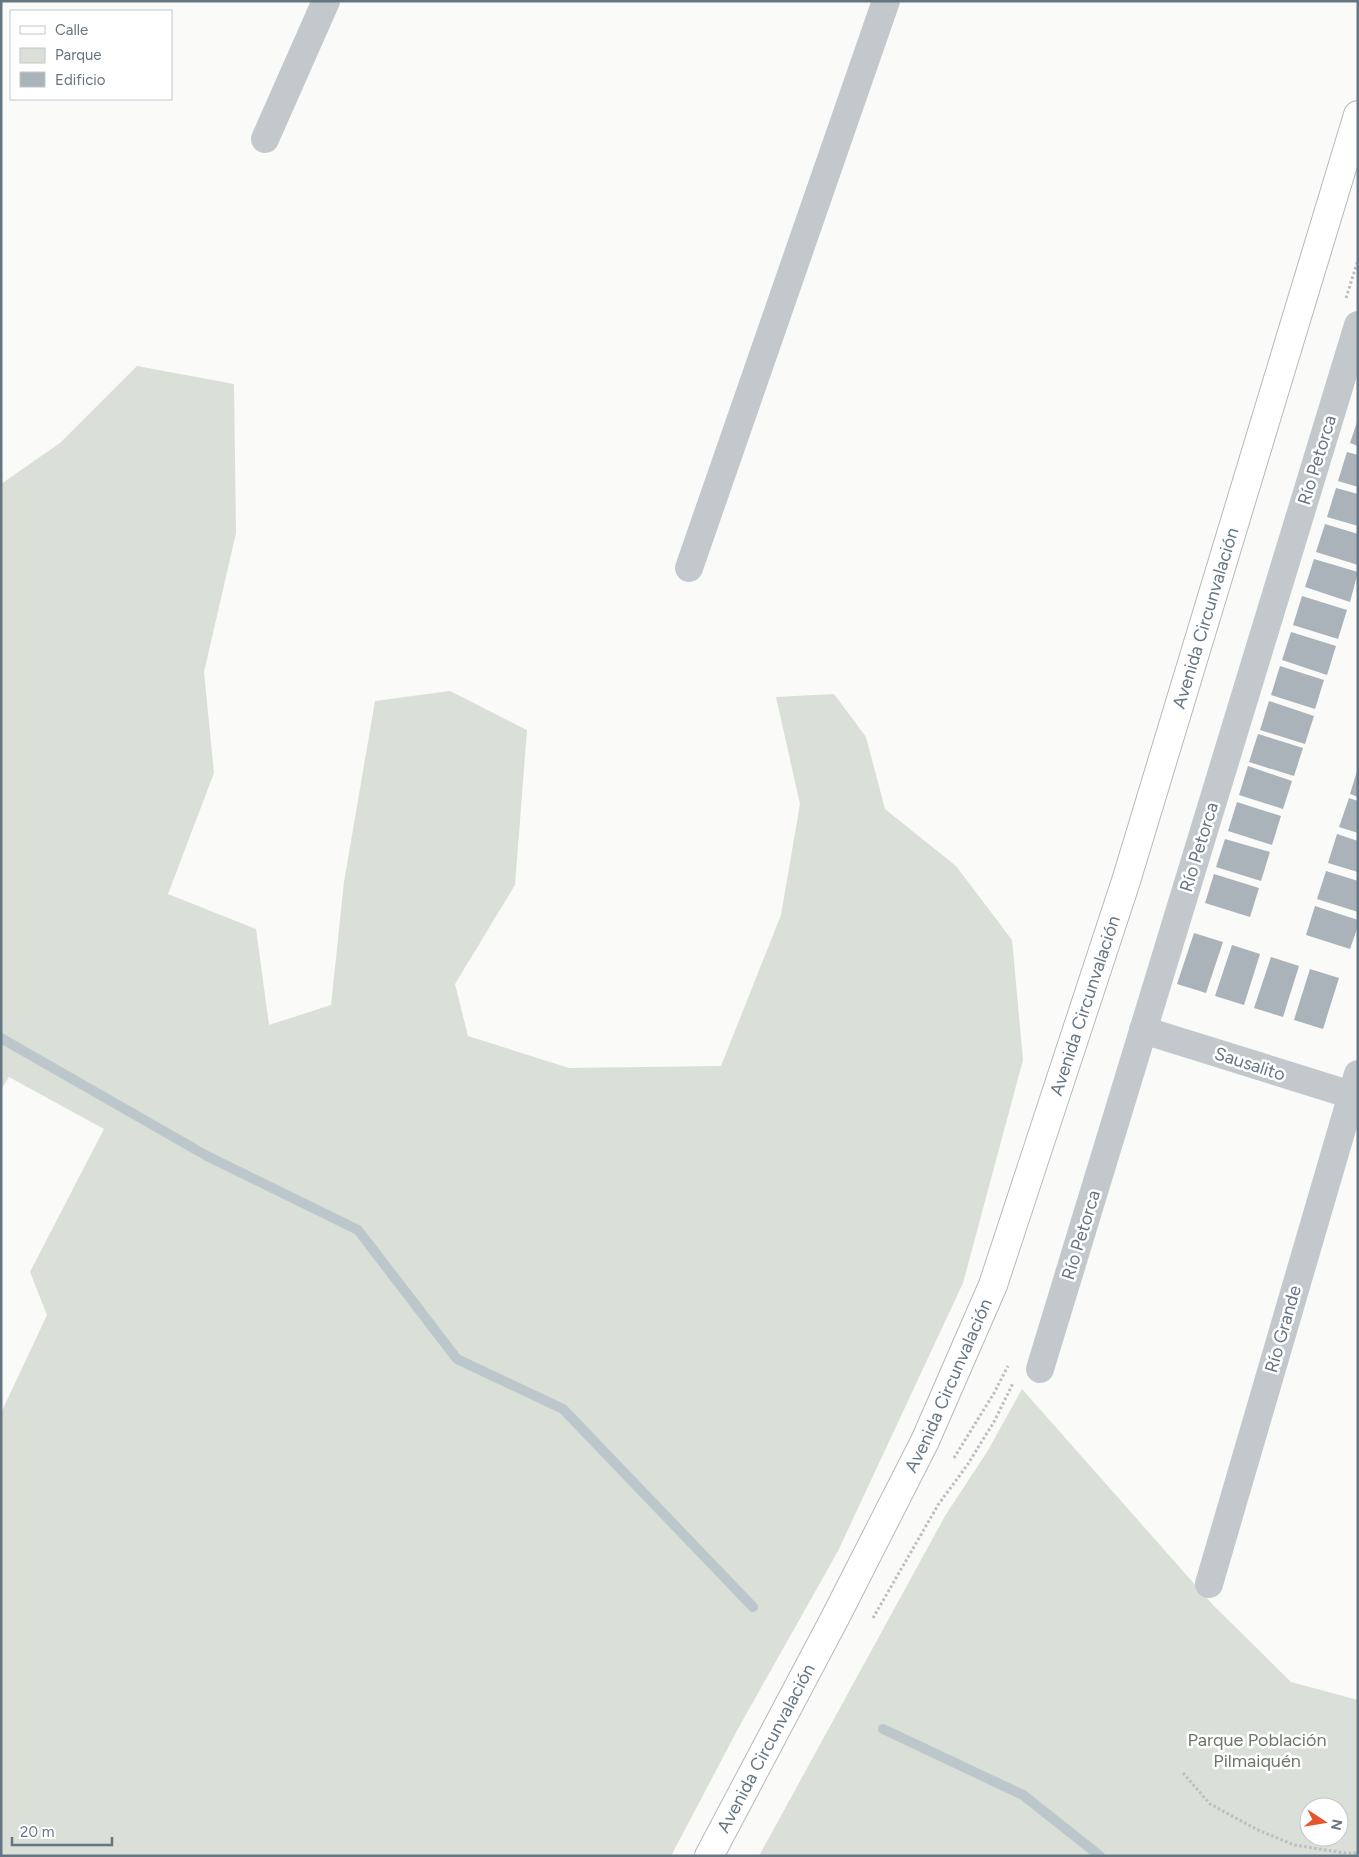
<svg xmlns="http://www.w3.org/2000/svg" width="1359" height="1857" viewBox="0 0 1359 1857" font-family="Figtree,sans-serif">
	<style>
		.green { fill: #dadfd7; fill-rule: evenodd }
		.lines { fill: none; stroke-linecap: round; stroke-linejoin: round }
		.stream { stroke: #bbc7cb; stroke-width: 10 }
		.building { fill: #aab3b9 }
		.major-casing { stroke: #b5babe; stroke-width: 30 }
		.path { stroke: #bbbfc2; stroke-width: 3; stroke-dasharray: 2.5 2.5; stroke-linecap: butt }
		.minor { stroke: #c3c8cc; stroke-width: 28 }
		.major { stroke: #fff; stroke-width: 28 }
		.labels { text-anchor: middle; stroke-width: 5; stroke-linejoin: round; paint-order: stroke }
		.street-label { font-size: 18px; fill: #657683; stroke: #fff }
		.park-label { font-size: 18px; fill: #687a64; stroke: #fff }
	</style>
	<rect width="100%" height="100%" fill="#fafaf8"/>
	<g class="green">
		<path d="M 137,366 L 234,384 L 236,533 L 204,672 L 214,773 L 168,894 L 256,929 L 269,1025 L 331,1005 L 344,882 L 375,701 L 450,691 L 527,730 L 515,885 L 455,984 L 468,1036 L 569,1068 L 721,1066 L 781,915 L 800,804 L 776,697 L 834,694 L 866,737 L 885,809 L 956,866 L 1012,940 L 1023,1060 L 963,1283 L 838,1551 L 740,1725 L 671,1856 L 1,1856 L 1,1413 L 47,1315 L 30,1272 L 104,1129 L 9,1077 L 1,1089 L 1,484 L 60,443 Z"/>
		<path d="M 1022,1389 L 1213,1605 L 1291,1682 L 1358,1700 L 1358,1856 L 759,1856 L 945,1516 L 987,1452 ZM 1309,1807 L 1339,1807 L 1339,1837 L 1309,1837 Z"/>
	</g>
	<g class="lines">
		<g class="stream">
			<path d="M 1,1038 L 207,1156 L 358,1230 L 457,1359 L 563,1409 L 753,1607"/>
			<path d="M 883,1729 L 1023,1795 L 1100,1856"/>
		</g>
	</g>
	<g class="building">
		<path d="M 1357,422 L 1358,422 L 1358,446 L 1350,443 Z"/>
		<path d="M 1347,452 L 1358,455 L 1358,487 L 1338,481 Z"/>
		<path d="M 1336,488 L 1358,494 L 1358,526 L 1327,517 Z"/>
		<path d="M 1325,524 L 1358,534 L 1358,565 L 1316,552 Z"/>
		<path d="M 1314,559 L 1358,572 L 1350,602 L 1305,587 Z"/>
		<path d="M 1302,596 L 1347,610 L 1338,639 L 1293,625 Z"/>
		<path d="M 1291,632 L 1336,646 L 1327,675 L 1282,660 Z"/>
		<path d="M 1280,666 L 1324,680 L 1315,709 L 1271,695 Z"/>
		<path d="M 1269,701 L 1314,716 L 1305,744 L 1260,730 Z"/>
		<path d="M 1258,734 L 1303,748 L 1294,776 L 1249,762 Z"/>
		<path d="M 1248,766 L 1292,781 L 1283,809 L 1239,795 Z"/>
		<path d="M 1357,771 L 1358,771 L 1358,797 L 1350,794 Z"/>
		<path d="M 1349,798 L 1358,801 L 1358,833 L 1339,827 Z"/>
		<path d="M 1237,802 L 1281,816 L 1272,845 L 1228,831 Z"/>
		<path d="M 1337,834 L 1358,841 L 1358,872 L 1328,863 Z"/>
		<path d="M 1225,839 L 1270,852 L 1261,881 L 1216,867 Z"/>
		<path d="M 1326,871 L 1358,881 L 1358,912 L 1317,899 Z"/>
		<path d="M 1214,874 L 1259,888 L 1250,917 L 1205,903 Z"/>
		<path d="M 1315,906 L 1358,920 L 1358,926 L 1350,949 L 1306,935 Z"/>
		<path d="M 1194,933 L 1223,942 L 1206,993 L 1177,984 Z"/>
		<path d="M 1232,945 L 1260,954 L 1244,1005 L 1215,996 Z"/>
		<path d="M 1271,957 L 1299,966 L 1283,1017 L 1254,1008 Z"/>
		<path d="M 1310,969 L 1339,978 L 1323,1029 L 1294,1020 Z"/>
	</g>
	<g class="lines">
		<g class="major-casing">
			<g id="major">
				<path id="s1" d="M 709,1856 L 836,1616 L 925,1441 L 993,1285 L 1126,881 L 1358,115"/>
			</g>
		</g>
		<g class="path">
			<path d="M 1346,298 L 1358,260"/>
			<path d="M 954,1458 L 994,1393 L 1008,1366"/>
			<path d="M 873,1618 L 938,1505 L 968,1464 L 995,1420 L 1013,1383"/>
			<path d="M 1183,1773 L 1210,1804 L 1258,1830 L 1294,1845 L 1345,1853 L 1358,1853"/>
		</g>
		<g class="minor">
			<path d="M 265,139 L 326,1"/>
			<path d="M 689,568 L 886,1"/>
			<path d="M 1143,1030 L 1358,1097"/>
			<path d="M 1040,1369 L 1358,325"/>
			<path d="M 1209,1584 L 1358,1074"/>
		</g>
		<use href="#major" class="major"/>
	</g>
	<g class="labels">
		<g class="street-label">
			<text transform="translate(1317 460) rotate(-73)" y="6">Río Petorca</text>
			<text dy="6" stroke="none"><textPath href="#s1" startOffset="1338">Avenida Circunvalación</textPath></text>
			<text transform="translate(1199 847) rotate(-73)" y="6">Río Petorca</text>
			<text dy="6" stroke="none"><textPath href="#s1" startOffset="932">Avenida Circunvalación</textPath></text>
			<text transform="translate(1250 1064) rotate(18)" y="6">Sausalito</text>
			<text transform="translate(1081 1235) rotate(-73)" y="6">Río Petorca</text>
			<text transform="translate(1283 1329) rotate(-74)" y="6">Río Grande</text>
			<text dy="6" stroke="none"><textPath href="#s1" startOffset="528">Avenida Circunvalación</textPath></text>
			<text dy="6" stroke="none"><textPath href="#s1" startOffset="122">Avenida Circunvalación</textPath></text>
		</g>
		<g class="park-label">
			<text x="1257" y="1746">Parque Población<tspan x="1257" dy="21">Pilmaiquén</tspan></text>
		</g>
	</g>
	<rect width="1359" height="1857" fill="none" stroke="#657683" stroke-width="5"/>
	<rect x="10" y="10" width="162" height="90" fill="#ffffff" stroke="#c1c8cd"/>
	<rect x="20" y="26" width="25" height="8" fill="#ffffff" stroke="#c1c8cd"/>
	<text x="55" y="35" font-size="15" fill="#657683">Calle</text>
	<rect x="20" y="48" width="25" height="15" fill="#dadfd7" stroke="#c1c8cd"/>
	<text x="55" y="60" font-size="15" fill="#657683">Parque</text>
	<rect x="20" y="72" width="25" height="15" fill="#aab3b9" stroke="#c1c8cd"/>
	<text x="55" y="85" font-size="15" fill="#657683">Edificio</text>
	<g transform="translate(1324 1822) rotate(102)"><circle r="24" fill="#ffffff" stroke="#c1c8cd"/>
	<path d="M0-4L9 19L0 12L-9 19Z" fill="#e4572e"/>
	<text y="-8" font-size="14" font-weight="bold" text-anchor="middle" fill="#657683">N</text>
	</g>
	<path d="M12 1837v8h100v-8" fill="none" stroke="#657683" stroke-width="2.5"/>
	<text x="20" y="1837" font-size="15" fill="#657683" stroke="#ffffff" stroke-width="4" paint-order="stroke">20 m</text>
</svg>
